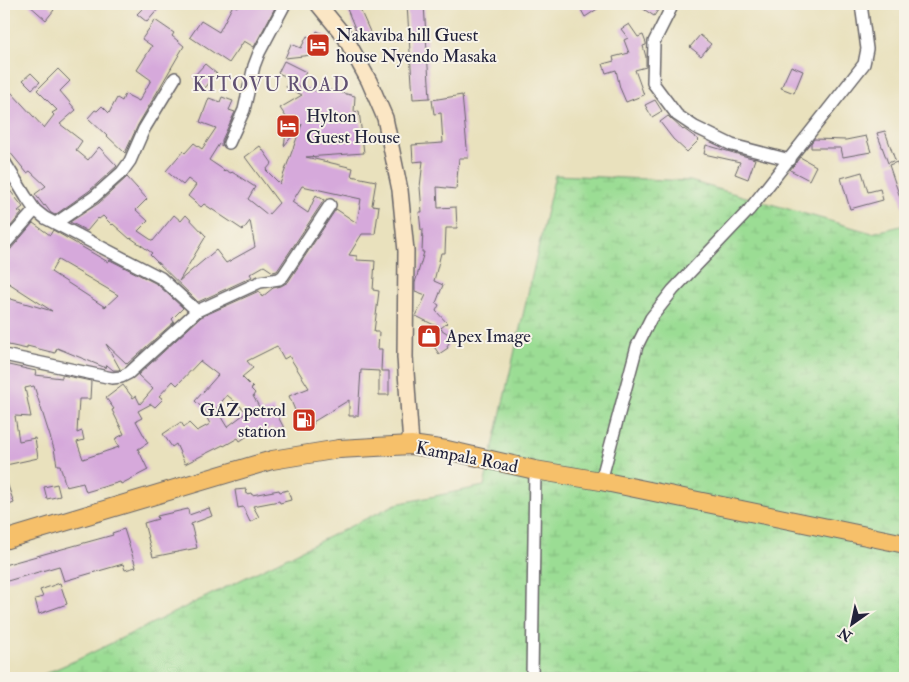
<svg xmlns="http://www.w3.org/2000/svg" width="909" height="682" viewBox="0 0 909 682" font-family="'IM FELL Double Pica',serif">
	<style>
		.wetland { fill: url(#wetland-marsh); stroke: #5e8068 }
		.building { fill: #d6a9db; fill-rule: evenodd }
		.lines { fill: none; stroke-linecap: round; stroke-linejoin: round }
		.street-casing { stroke: #686568; stroke-width: 14 }
		.secondary-casing { stroke: #686568; stroke-width: 18 }
		.primary-casing { stroke: #686568; stroke-width: 20 }
		.street { stroke: #fff; stroke-width: 11 }
		.secondary { stroke: #fbe6c4; stroke-width: 15 }
		.primary { stroke: #f6c06b; stroke-width: 18 }
		.labels { text-anchor: middle; stroke-width: 4; stroke-linejoin: round; paint-order: stroke }
		.poi-label { font-size: 18px; fill: #22223b; stroke: #f7f3e8; text-anchor: start }
		.street-label { font-size: 18px; fill: #22223b; stroke: #f7f3e8 }
		.quarter-label { font-size: 20px; letter-spacing: 1px; fill: #615173; stroke: #f7f3e8 }
	</style>
	<defs>
		<pattern id="wetland-marsh" width="20" height="14" patternUnits="userSpaceOnUse" patternTransform="scale(1.25)"><rect width="20" height="14" fill="#9bdd94"/><path d="M1 5h8M5 5V1M11 12h8M15 12V8" fill="none" stroke="#85bd80"/></pattern>
	</defs>
	<rect width="100%" height="100%" fill="#f7f3e8"/>
	<filter id="ink" filterUnits="userSpaceOnUse"><feTurbulence type="fractalNoise" baseFrequency=".02" numOctaves="2"/><feDisplacementMap in="SourceGraphic" scale="10" xChannelSelector="R" yChannelSelector="G"/><feConvolveMatrix kernelMatrix="1 2 1 2 8 2 1 2 1" color-interpolation-filters="sRGB"/></filter>
	<filter id="wash" filterUnits="userSpaceOnUse"><feTurbulence type="fractalNoise" baseFrequency=".0096" numOctaves="4" result="noise"/><feDisplacementMap in="SourceGraphic" scale="20" xChannelSelector="R" yChannelSelector="G"/><feGaussianBlur stdDeviation="1.12" result="paint"/><feColorMatrix in="noise" values="0 0 0 0 0 0 0 0 0 0 0 0 0 0 0 0 0 1.4 0 .05"/><feComposite in="paint" operator="in"/></filter>
	<g filter="url(#wash)">
		<rect width="100%" height="100%" fill="#e9e1bd"/>
		<path class="wetland" d="M 555,175 L 690,181 L 872,233 L 905,225 L 905,678 L 35,678 L 79,659 L 396,504 L 484,486 Z"/>
		<g id="blocks">
			<g class="building">
				<path d="M 28,4 L 47,4 L 54,10 L 46,20 Z"/>
				<path d="M 147,4 L 154,4 L 159,8 L 147,22 L 137,14 Z"/>
				<path d="M 239,4 L 277,4 L 254,47 L 244,41 L 229,63 L 190,37 L 201,21 L 219,32 L 233,5 L 237,7 Z"/>
				<path d="M 407,4 L 424,4 L 430,98 L 413,99 Z"/>
				<path d="M 588,4 L 605,4 L 585,17 L 580,8 Z"/>
				<path d="M 636,4 L 662,4 L 654,16 Z"/>
				<path d="M 358,5 L 371,34 L 359,38 L 347,9 Z"/>
				<path d="M 155,20 L 174,33 L 172,36 L 184,46 L 138,125 L 125,153 L 88,118 L 95,110 L 97,111 L 102,106 L 109,113 L 117,98 L 122,101 L 125,94 L 139,101 L 151,80 L 137,70 L 152,46 L 142,39 Z"/>
				<path d="M 629,24 L 638,37 L 643,35 L 646,43 L 646,45 L 643,46 L 646,57 L 646,67 L 635,70 L 644,95 L 626,102 L 620,88 L 616,70 L 606,73 L 603,64 L 614,61 L 613,57 L 629,53 L 624,40 L 628,38 L 621,29 Z"/>
				<path d="M 317,31 L 329,37 L 321,54 L 285,58 L 291,44 L 301,48 L 307,36 L 314,39 Z"/>
				<path d="M 700,35 L 711,44 L 701,56 L 690,47 Z"/>
				<path d="M 284,61 L 306,72 L 299,86 L 320,92 L 321,88 L 355,96 L 354,112 L 359,111 L 364,153 L 306,157 L 353,168 L 351,176 L 376,181 L 372,205 L 379,206 L 375,234 L 362,234 L 349,255 L 357,256 L 357,260 L 375,261 L 373,290 L 379,291 L 374,332 L 379,332 L 378,349 L 382,349 L 381,371 L 389,371 L 389,395 L 379,395 L 379,371 L 361,370 L 358,416 L 349,416 L 349,400 L 313,422 L 314,424 L 296,426 L 294,416 L 297,415 L 289,396 L 309,388 L 289,356 L 284,359 L 277,346 L 247,361 L 253,368 L 242,377 L 253,388 L 251,389 L 255,393 L 253,396 L 262,412 L 273,407 L 284,428 L 273,430 L 272,427 L 261,434 L 258,429 L 240,441 L 238,438 L 224,446 L 223,445 L 185,464 L 176,444 L 172,447 L 163,434 L 181,422 L 184,427 L 189,423 L 197,431 L 210,424 L 207,418 L 211,416 L 195,401 L 218,375 L 200,361 L 177,385 L 173,381 L 159,396 L 163,399 L 155,407 L 151,404 L 138,411 L 142,418 L 136,421 L 148,443 L 138,449 L 148,470 L 121,484 L 120,482 L 86,492 L 83,483 L 66,487 L 60,465 L 57,465 L 54,449 L 34,386 L 25,388 L 31,417 L 15,416 L 19,441 L 35,438 L 38,458 L 6,465 L 4,446 L 4,444 L 6,444 L 4,430 L 4,364 L 36,371 L 35,375 L 62,378 L 62,375 L 91,381 L 90,399 L 79,399 L 77,433 L 82,431 L 84,440 L 77,442 L 83,459 L 119,447 L 115,439 L 124,434 L 112,410 L 114,409 L 106,398 L 123,385 L 133,398 L 136,396 L 140,404 L 153,389 L 138,375 L 201,317 L 259,291 L 262,297 L 273,288 L 281,286 L 288,282 L 336,209 L 357,223 L 361,199 L 302,186 L 292,202 L 308,213 L 316,195 L 324,200 L 277,271 L 273,272 L 264,266 L 250,274 L 252,277 L 198,302 L 150,255 L 152,253 L 131,238 L 130,239 L 113,224 L 112,225 L 103,216 L 99,219 L 98,218 L 87,231 L 70,222 L 99,203 L 127,177 L 147,199 L 136,210 L 148,221 L 138,231 L 153,241 L 174,215 L 181,221 L 186,215 L 206,236 L 179,281 L 216,250 L 226,263 L 255,247 L 250,221 L 243,230 L 204,204 L 201,207 L 188,196 L 196,185 L 188,179 L 183,185 L 166,171 L 183,151 L 185,153 L 194,143 L 202,149 L 216,128 L 200,122 L 209,98 L 220,102 L 222,97 L 233,101 L 229,110 L 235,112 L 222,140 L 222,146 L 219,144 L 209,160 L 224,170 L 223,172 L 225,170 L 231,173 L 232,172 L 255,187 L 248,199 L 268,215 L 279,203 L 245,157 L 260,146 L 272,163 L 266,170 L 280,184 L 302,124 L 284,146 L 288,120 L 280,108 L 302,95 L 286,87 L 288,83 L 290,83 L 292,79 L 278,73 ZM 227,395 L 247,412 L 227,427 L 216,409 Z"/>
				<path d="M 205,64 L 217,74 L 205,88 L 193,77 Z"/>
				<path d="M 791,66 L 803,71 L 794,93 L 781,88 Z"/>
				<path d="M 58,69 L 70,81 L 60,91 L 76,110 L 60,124 L 82,141 L 76,150 L 88,160 L 99,147 L 117,166 L 89,191 L 55,215 L 51,213 L 45,205 L 44,206 L 35,194 L 46,186 L 30,171 L 27,173 L 4,145 L 4,99 L 11,92 L 44,128 L 54,115 L 52,113 L 57,110 L 37,90 Z"/>
				<path d="M 31,73 L 40,82 L 32,89 L 23,80 Z"/>
				<path d="M 462,95 L 468,158 L 459,158 L 456,189 L 437,187 L 438,208 L 456,207 L 457,228 L 446,228 L 445,253 L 441,253 L 434,281 L 443,285 L 436,303 L 439,305 L 436,311 L 447,323 L 441,328 L 436,326 L 453,337 L 447,346 L 448,348 L 439,354 L 425,333 L 436,326 L 416,316 L 426,295 L 415,291 L 415,283 L 424,252 L 422,252 L 423,229 L 421,230 L 419,212 L 422,212 L 420,187 L 423,161 L 413,162 L 412,145 L 443,143 L 441,113 L 434,114 L 432,100 Z"/>
				<path d="M 655,100 L 662,111 L 652,117 L 645,105 Z"/>
				<path d="M 668,116 L 683,130 L 684,129 L 699,140 L 687,152 L 673,139 L 660,122 Z"/>
				<path d="M 885,131 L 895,160 L 888,163 L 877,133 Z"/>
				<path d="M 866,136 L 871,152 L 843,157 L 841,148 L 811,148 L 811,143 L 814,139 L 846,140 Z"/>
				<path d="M 706,145 L 755,159 L 748,179 L 735,174 L 740,162 L 704,154 Z"/>
				<path d="M 800,157 L 816,166 L 809,180 L 790,170 Z"/>
				<path d="M 897,162 L 905,183 L 904,209 L 889,165 Z"/>
				<path d="M 862,172 L 868,192 L 880,189 L 883,200 L 850,209 L 841,178 Z"/>
				<path d="M 4,183 L 23,207 L 18,211 L 22,213 L 4,234 Z"/>
				<path d="M 33,223 L 50,235 L 53,230 L 108,262 L 110,260 L 157,284 L 183,308 L 172,319 L 174,322 L 127,364 L 106,344 L 120,369 L 119,370 L 113,370 L 107,365 L 106,368 L 57,348 L 55,353 L 27,346 L 27,349 L 4,344 L 4,297 L 52,311 L 4,280 L 4,252 L 10,250 ZM 58,260 L 118,295 L 105,307 L 51,272 Z"/>
				<path d="M 4,477 L 5,477 L 14,503 L 4,507 Z"/>
				<path d="M 57,484 L 60,496 L 47,499 L 44,487 Z"/>
				<path d="M 246,489 L 247,494 L 251,493 L 252,495 L 279,490 L 280,492 L 288,490 L 291,500 L 280,503 L 279,501 L 253,506 L 259,517 L 250,522 L 243,507 L 238,508 L 235,490 Z"/>
				<path d="M 209,508 L 212,516 L 191,524 L 197,548 L 153,557 L 144,523 L 158,519 L 157,516 L 188,509 L 189,515 Z"/>
				<path d="M 124,529 L 136,567 L 125,570 L 123,564 L 64,581 L 59,566 L 4,582 L 4,565 L 113,535 L 112,533 Z"/>
				<path d="M 60,583 L 67,604 L 39,614 L 35,599 L 43,597 L 40,590 Z"/>
			</g>
		</g>
	</g>
	<g filter="url(#ink)">
		<use href="#blocks" fill-opacity="0" stroke="#686568" stroke-width="1"/>
		<g class="lines">
			<g class="street-casing">
				<g id="street">
					<path d="M 673,4 L 654,42 L 653,83 L 677,115 L 695,127 L 732,145 L 790,160"/>
					<path d="M 229,143 L 244,110 L 254,66 L 259,53 L 285,4"/>
					<path d="M 4,161 L 26,197 L 35,210 L 45,218 L 161,278 L 197,311"/>
					<path d="M 56,223 L 94,197 L 122,172 L 130,161 L 144,129 L 175,78"/>
					<path d="M 4,245 L 35,210"/>
					<path d="M 4,355 L 112,378 L 121,377 L 129,373 L 197,311 L 260,282 L 279,279 L 283,276 L 330,205"/>
					<path d="M 601,481 L 637,346 L 651,318 L 673,290 L 749,210 L 864,64 L 867,49 L 861,4"/>
					<path d="M 532,678 L 535,470"/>
				</g>
			</g>
			<g class="secondary-casing">
				<path id="secondary" d="M 318,4 L 345,37 L 369,81 L 385,118 L 400,190 L 406,251 L 405,357 L 411,445"/>
			</g>
			<g class="primary-casing">
				<path id="primary" d="M 4,540 L 272,460 L 339,449 L 411,445 L 447,450 L 535,470 L 601,481 L 905,544"/>
			</g>
			<use href="#street" class="street"/>
			<use href="#secondary" class="secondary"/>
			<use href="#primary" class="primary"/>
		</g>
	</g>
	<defs>
		<g id="hotel-square" transform="scale(1.25)"><rect x="-9" y="-9" width="18" height="18" rx="4" fill="#c8321e" stroke="#f7f3e8"/><path d="M-6-4.5h1.5V1H6V5H4.5V3h-9V5H-6ZM-4 0a1.8 1.8 0 1 1 3.6 0ZM.5 0V-2.5h3Q6-2.5 6 0Z" fill="#fff"/></g>
		<g id="shop-square" transform="scale(1.25)"><rect x="-9" y="-9" width="18" height="18" rx="4" fill="#c8321e" stroke="#f7f3e8"/><path d="M-5-2.5h2.3a2.7 3.5 0 0 1 5.4 0H5L5.5 6h-11ZM-1.5-2.5h3a1.5 2.3 0 0 0-3 0Z" fill="#fff"/></g>
		<g id="fuel-square" transform="scale(1.25)"><rect x="-9" y="-9" width="18" height="18" rx="4" fill="#c8321e" stroke="#f7f3e8"/><path d="M-5.5-6h7V0h2V4h1.3V-2.5L3-4.5l.8-.8L6-3V5H2.5V1h-1V6h-7ZM-4.2-4.7v3.2H.2V-4.7Z" fill="#fff"/></g>
	</defs>
	<g fill-rule="evenodd">
		<use href="#hotel-square" x="318" y="45"/>
		<use href="#hotel-square" x="288" y="126"/>
		<use href="#shop-square" x="429" y="336"/>
		<use href="#fuel-square" x="304" y="420"/>
	</g>
	<g class="labels">
		<g class="poi-label">
			<text x="336" y="41">Nakaviba hill Guest<tspan x="336" dy="21">house Nyendo Masaka</tspan></text>
			<text x="306" y="122">Hylton<tspan x="306" dy="21">Guest House</tspan></text>
			<text x="446" y="342">Apex Image</text>
			<text x="286" y="416" text-anchor="end">GAZ petrol<tspan x="286" dy="21">station</tspan></text>
		</g>
		<g class="street-label">
			<text transform="translate(467 457) rotate(11)" y="6">Kampala Road</text>
		</g>
		<g class="quarter-label">
			<text x="271" y="91">KITOVU ROAD</text>
		</g>
	</g>
	<rect width="909" height="682" fill="none" stroke="#f7f3e8" stroke-width="20"/>
	<g transform="translate(852 624) rotate(213)" stroke="#f7f3e8" stroke-width="4" paint-order="stroke">
	<path d="M0-4L9 19L0 12L-9 19Z" fill="#22223b"/>
	<text y="-8" font-size="14" font-weight="bold" text-anchor="middle" fill="#22223b">N</text>
	</g>
</svg>
